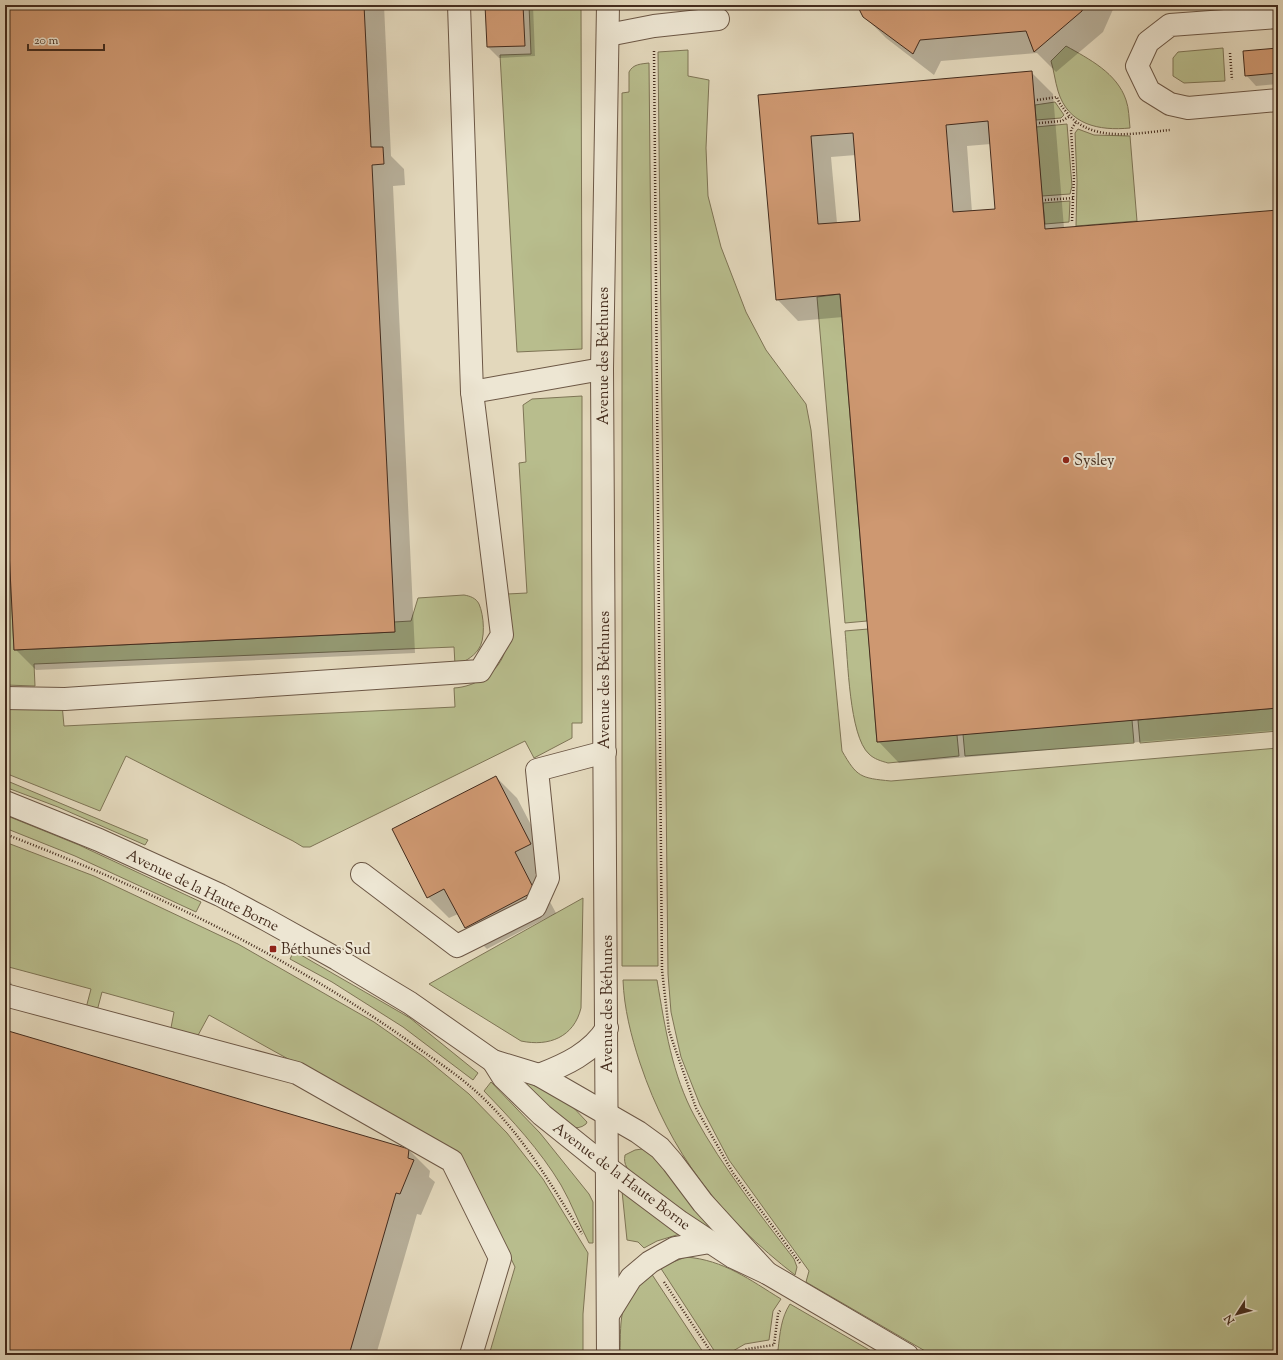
<svg xmlns="http://www.w3.org/2000/svg" width="1283" height="1360" viewBox="0 0 1283 1360" font-family="'Sorts Mill Goudy',serif">
	<style>
		.green { fill: #b8bd8d; stroke: #7e7455 }
		.shadow { fill: #0003; fill-rule: evenodd }
		.building { fill: #ce9871; stroke: #442c1d; fill-rule: evenodd }
		.lines { fill: none; stroke-linecap: round; stroke-linejoin: round }
		.minor-casing { stroke: #6c5745; stroke-width: 24 }
		.path { stroke: #442c1d; stroke-width: 2.5; stroke-dasharray: 1 2; stroke-linecap: butt }
		.minor { stroke: #ede6d3; stroke-width: 22 }
		.poi-dot { fill: #8f2418; stroke: #ede6d3; stroke-width: 1.5 }
		.labels { text-anchor: middle; stroke-width: 4; stroke-linejoin: round; paint-order: stroke }
		.street-label { font-size: 15px; fill: #442c1d; stroke: #ede6d3 }
		.poi-label { font-size: 15px; fill: #442c1d; stroke: #ede6d3; text-anchor: start }
	</style>
	<rect width="100%" height="100%" fill="#e3d8bc"/>
	<filter id="stains"><feTurbulence type="fractalNoise" baseFrequency=".005" numOctaves="4"/><feColorMatrix values="0 0 0 0 .2 0 0 0 0 .09 0 0 0 0 .02 0 0 0 .5 -.17"/></filter>
	<radialGradient id="worn" r=".72"><stop offset=".6" stop-color="#630" stop-opacity="0"/><stop offset="1" stop-color="#630" stop-opacity=".3"/></radialGradient>
	<g class="green">
		<path d="M 529,5 L 581,5 L 582,349 L 517,352 L 500,55 L 531,54 Z"/>
		<path d="M 1066,46 C 1089,59 1117,73 1126,100 C 1129,108 1129,119 1130,128 C 1099,131 1068,125 1058,91 C 1055,81 1054,71 1051,61 Z"/>
		<path d="M 1223,48 L 1225,81 L 1184,83 L 1173,76 L 1173,58 L 1178,52 Z"/>
		<path d="M 688,50 L 688,76 L 709,80 L 706,148 L 708,196 L 721,247 L 746,312 L 766,350 L 806,404 L 811,430 L 842,751 C 857,777 860,778 891,781 L 1278,748 L 1278,1355 L 932,1355 L 806,1282 L 809,1271 L 729,1160 L 700,1105 L 681,1057 L 671,1012 L 668,974 L 658,52 Z"/>
		<path d="M 649,63 L 658,966 L 622,966 L 622,93 L 629,92 L 629,72 C 633,64 641,64 649,63 Z"/>
		<path d="M 1055,102 L 1064,115 L 1061,118 L 1036,120 L 1035,105 Z"/>
		<path d="M 1067,124 L 1072,186 L 1070,194 L 1042,196 L 1036,127 Z"/>
		<path d="M 1078,129 L 1094,135 L 1130,136 L 1137,221 L 1076,226 L 1077,181 L 1075,133 Z"/>
		<path d="M 1070,201 L 1069,222 L 1045,224 L 1043,203 Z"/>
		<path d="M 840,294 L 867,621 L 845,623 L 817,297 Z"/>
		<path d="M 582,396 L 582,723 L 572,723 L 572,738 L 534,758 L 525,741 L 310,847 L 303,847 L 293,841 L 126,756 L 100,811 L 5,773 L 5,706 L 62,704 L 64,726 L 455,707 L 454,688 C 475,687 500,672 505,650 C 508,632 506,612 507,594 L 527,593 L 519,463 L 526,462 L 523,405 L 532,399 Z"/>
		<path d="M 5,472 L 14,650 L 394,632 L 394,622 L 411,621 L 418,598 L 464,595 C 470,596 476,598 479,604 C 484,615 486,640 478,650 C 473,657 463,663 455,665 L 454,647 L 34,664 L 35,686 L 5,685 Z"/>
		<path d="M 868,629 L 877,742 L 957,735 L 959,756 L 888,763 C 881,761 874,759 869,754 C 849,736 848,659 845,631 Z"/>
		<path d="M 1278,708 L 1278,731 L 1140,743 L 1138,720 Z"/>
		<path d="M 1132,720 L 1134,743 L 965,756 L 963,734 Z"/>
		<path d="M 5,780 L 148,840 L 145,845 L 58,807 L 5,787 Z"/>
		<path d="M 5,815 L 79,845 L 201,902 L 196,912 L 75,856 L 5,828 Z"/>
		<path d="M 5,842 L 94,876 L 238,944 L 374,1022 L 424,1057 L 469,1094 L 507,1133 L 543,1179 L 588,1253 L 583,1314 L 583,1355 L 489,1355 L 515,1267 L 472,1178 L 443,1145 L 209,1015 L 196,1039 L 170,1033 L 174,1012 L 102,992 L 97,1011 L 86,1008 L 91,989 L 5,966 Z"/>
		<path d="M 583,898 L 581,1008 C 574,1037 549,1047 521,1041 L 429,984 Z"/>
		<path d="M 294,951 L 410,1018 L 478,1073 L 473,1080 L 403,1027 L 332,982 L 290,959 Z"/>
		<path d="M 623,980 L 657,980 C 665,1027 672,1075 695,1117 C 723,1168 759,1213 794,1259 L 797,1267 L 795,1275 C 721,1218 670,1153 640,1063 C 631,1036 624,1008 623,980 Z"/>
		<path d="M 529,1081 L 571,1105 L 587,1122 L 586,1124 C 566,1141 536,1095 525,1083 Z"/>
		<path d="M 491,1082 L 540,1133 L 589,1194 L 593,1202 L 593,1243 L 589,1243 C 579,1224 572,1204 561,1185 C 540,1150 512,1120 484,1091 Z"/>
		<path d="M 642,1149 C 659,1153 667,1174 677,1187 C 692,1207 711,1224 727,1242 L 635,1176 C 628,1170 623,1165 625,1155 L 635,1150 Z"/>
		<path d="M 622,1191 L 680,1234 L 657,1241 L 644,1248 L 638,1242 L 627,1240 Z"/>
		<path d="M 686,1257 C 724,1260 750,1280 781,1299 L 773,1311 L 769,1340 L 745,1344 L 726,1355 L 717,1355 L 660,1267 Z"/>
		<path d="M 651,1273 L 705,1355 L 620,1355 C 621,1313 618,1301 651,1273 Z"/>
		<path d="M 790,1304 L 878,1355 L 753,1355 L 778,1350 C 780,1333 781,1318 790,1304 Z"/>
	</g>
	<g class="shadow">
		<path d="M 5,5 L 384,5 L 391,156 L 404,169 L 405,185 L 393,186 L 415,653 L 36,670 L 15,649 L 5,451 Z"/>
		<path d="M 486,5 L 533,5 L 535,56 L 499,58 L 488,47 Z"/>
		<path d="M 858,5 L 1115,5 L 1103,32 L 1056,72 L 1037,53 L 941,61 L 934,75 L 886,38 L 864,16 Z"/>
		<path d="M 1278,49 L 1278,84 L 1256,86 L 1246,75 Z"/>
		<path d="M 1031,72 L 1053,94 L 1064,228 L 1278,211 L 1278,730 L 899,763 L 878,741 L 843,317 L 798,321 L 777,299 L 759,95 ZM 991,144 L 997,210 L 972,212 L 967,146 ZM 856,155 L 861,221 L 837,223 L 831,157 Z"/>
		<path d="M 496,777 L 517,798 L 552,865 L 535,874 L 556,913 L 487,949 L 466,928 L 458,914 L 449,918 L 428,897 Z"/>
		<path d="M 5,977 L 12,984 L 5,1011 Z"/>
		<path d="M 5,1031 L 409,1150 L 430,1171 L 429,1177 L 435,1182 L 421,1215 L 417,1214 L 376,1355 L 5,1355 Z"/>
	</g>
	<g class="building">
		<path d="M 5,5 L 364,5 L 371,147 L 383,147 L 384,164 L 372,165 L 395,632 L 14,650 L 5,471 Z"/>
		<path d="M 485,5 L 523,5 L 525,46 L 487,47 Z"/>
		<path d="M 857,5 L 1084,5 L 1082,11 L 1034,52 L 1026,31 L 920,40 L 913,54 L 863,17 Z"/>
		<path d="M 1278,48 L 1278,73 L 1245,76 L 1243,51 Z"/>
		<path d="M 1032,71 L 1045,229 L 1278,210 L 1278,708 L 877,742 L 840,294 L 776,300 L 758,95 ZM 988,121 L 995,209 L 953,212 L 946,125 ZM 853,133 L 860,221 L 818,224 L 811,136 Z"/>
		<path d="M 496,776 L 531,844 L 515,852 L 535,891 L 465,928 L 444,889 L 427,898 L 392,829 Z"/>
		<path d="M 5,1030 L 409,1149 L 408,1158 L 414,1160 L 400,1194 L 396,1193 L 349,1355 L 5,1355 Z"/>
	</g>
	<g class="lines">
		<g class="minor-casing">
			<g id="minor">
				<path d="M 1278,17 L 1170,25 L 1148,42 L 1137,66 L 1149,91 L 1170,104 L 1188,108 L 1278,100"/>
				<path d="M 608,35 L 654,26 L 718,19"/>
				<path d="M 472,392 L 602,369"/>
				<path d="M 5,698 L 65,699 L 480,671 L 502,635 L 472,392 L 459,5"/>
				<path d="M 5,802 L 99,840 L 220,895 L 267,920 L 337,959 L 410,1003 L 493,1061 L 539,1075 L 638,1132 L 660,1148 L 673,1163 L 703,1203 L 767,1273"/>
				<path d="M 362,874 L 457,946 L 535,907 L 548,878 L 537,770 L 605,752"/>
				<path d="M 5,995 L 297,1073 L 452,1161 L 500,1258 L 471,1355"/>
				<path d="M 493,1061 L 503,1077 L 542,1115 L 608,1168 L 680,1222 L 733,1257 L 767,1273 L 907,1355"/>
				<path d="M 539,1075 C 565,1065 592,1053 607,1028"/>
				<path d="M 608,1315 L 631,1278 L 650,1262 L 675,1248 L 710,1242"/>
				<path d="M 608,1355 L 602,369 L 608,5"/>
			</g>
		</g>
		<g class="path">
			<path d="M 654,51 L 662,970 L 669,1031 L 696,1108 L 733,1173 L 800,1263"/>
			<path d="M 1230,53 L 1232,80"/>
			<path d="M 1037,100 L 1057,97 C 1059,104 1064,109 1069,115 C 1094,143 1137,133 1170,130"/>
			<path d="M 1039,123 L 1062,121 L 1070,116"/>
			<path d="M 1045,200 L 1073,198"/>
			<path d="M 1072,221 L 1074,177 L 1071,130 L 1076,122"/>
			<path d="M 5,834 C 148,889 290,956 414,1045 C 433,1059 454,1072 472,1088 C 519,1128 550,1183 582,1234"/>
			<path d="M 664,1282 L 713,1355"/>
			<path d="M 735,1355 L 747,1349 L 774,1345 L 778,1314 L 781,1309"/>
		</g>
		<use href="#minor" class="minor"/>
	</g>
	<g class="poi-dot">
		<circle cx="1066" cy="460" r="4"/>
		<rect x="269" y="945" width="8" height="8" rx="2"/>
	</g>
	<g class="labels">
		<g class="street-label">
			<text transform="translate(603 356) rotate(-90)" y="5">Avenue des Béthunes</text>
			<text transform="translate(604 680) rotate(-90)" y="5">Avenue des Béthunes</text>
			<text transform="translate(203 890) rotate(26)" y="5">Avenue de la Haute Borne</text>
			<text transform="translate(607 1004) rotate(-90)" y="5">Avenue des Béthunes</text>
			<text transform="translate(622 1176) rotate(37)" y="5">Avenue de la Haute Borne</text>
		</g>
		<g class="poi-label">
			<text x="1074" y="465">Sysley</text>
			<text x="281" y="954">Béthunes Sud</text>
		</g>
	</g>
	<rect width="1283" height="1360" fill="none" stroke="#e3d8bc" stroke-width="20"/>
	<rect x="6" y="6" width="1271" height="1348" fill="none" stroke="#442c1d" stroke-width="2"/>
	<rect x="10" y="10" width="1263" height="1340" fill="none" stroke="#442c1d"/>
	<g transform="translate(1237 1314) rotate(234)" stroke="#ede6d3" stroke-width="3" paint-order="stroke">
	<path d="M0-3L7 15L0 10L-7 15Z" fill="#442c1d"/>
	<text y="-6" font-size="11" font-weight="bold" text-anchor="middle" fill="#442c1d">N</text>
	</g>
	<path d="M28 44v6h76v-6" fill="none" stroke="#442c1d" stroke-width="2"/>
	<text x="34" y="44" font-size="12" fill="#442c1d" stroke="#ede6d3" stroke-width="3" paint-order="stroke">20 m</text>
	<rect width="100%" height="100%" filter="url(#stains)"/>
	<rect width="100%" height="100%" fill="url(#worn)"/>
</svg>
